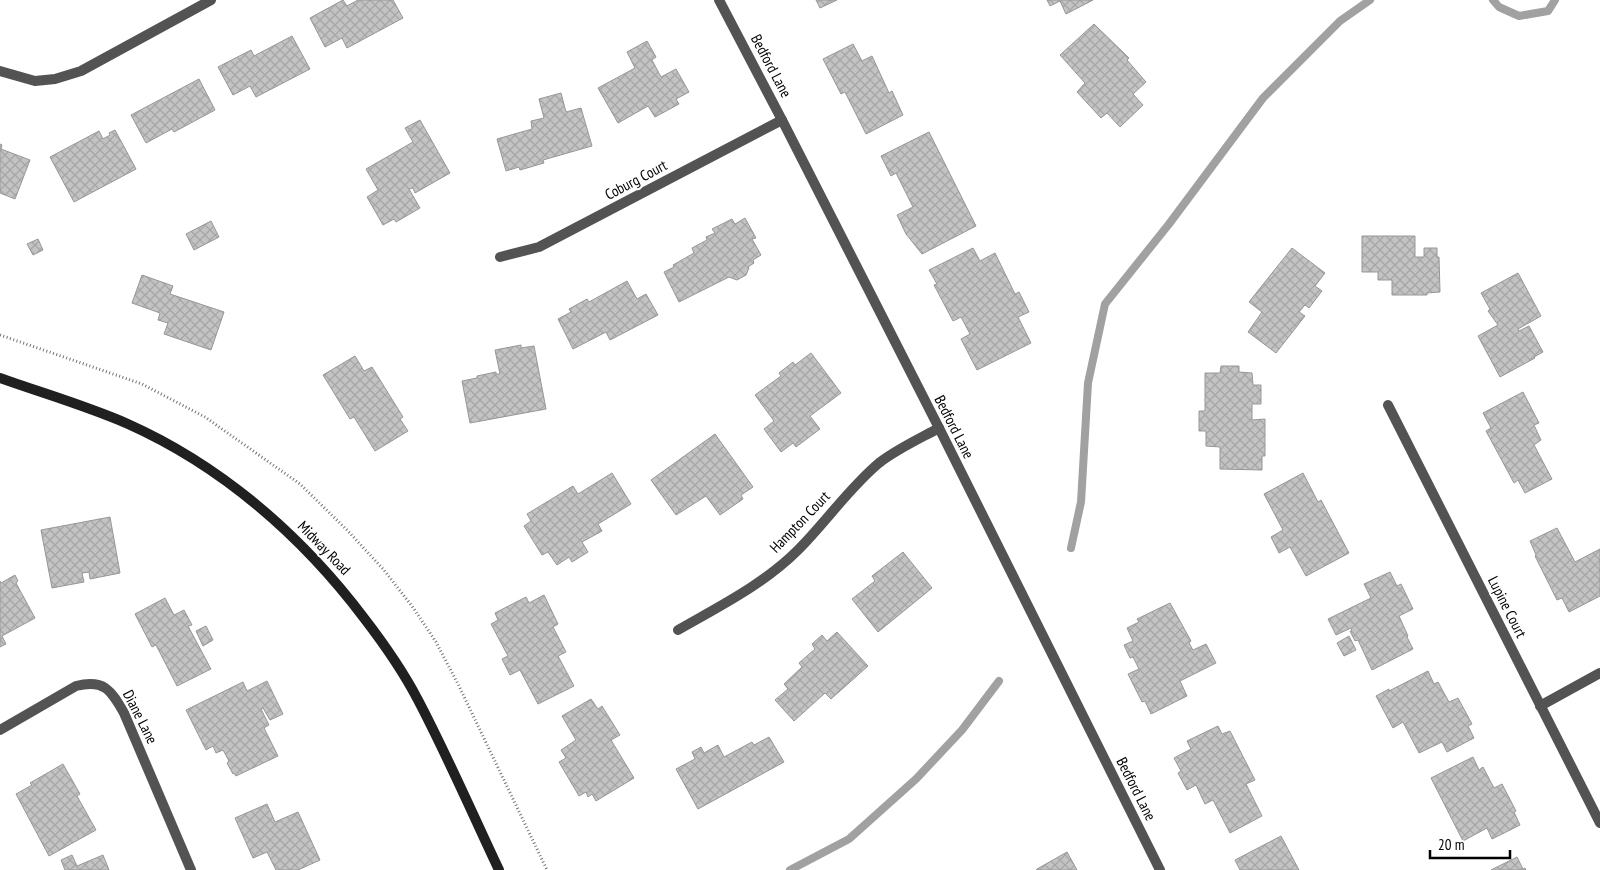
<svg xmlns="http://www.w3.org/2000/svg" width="1600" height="870" viewBox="0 0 1600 870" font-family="'PT Sans Narrow',sans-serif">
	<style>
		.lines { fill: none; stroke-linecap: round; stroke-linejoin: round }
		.stream { stroke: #a1a1a1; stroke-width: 8 }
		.building { fill: url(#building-cross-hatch); stroke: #979797 }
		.path { stroke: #757575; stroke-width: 3; stroke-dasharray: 1 2.5; stroke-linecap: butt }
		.minor { stroke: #535353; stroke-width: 10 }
		.secondary { stroke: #202020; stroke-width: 10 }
		.labels { text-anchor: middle; stroke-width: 4; stroke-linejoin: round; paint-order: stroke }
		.street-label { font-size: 15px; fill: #000; stroke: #fff }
	</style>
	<defs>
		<pattern id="building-cross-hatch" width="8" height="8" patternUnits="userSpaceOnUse" patternTransform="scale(1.25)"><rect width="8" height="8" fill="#c3c3c3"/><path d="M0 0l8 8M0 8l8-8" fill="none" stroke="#a6a6a6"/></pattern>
	</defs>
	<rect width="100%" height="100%" fill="#fff"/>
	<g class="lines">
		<g class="stream">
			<path d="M 1493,0 L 1499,7 L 1519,16 L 1548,11 L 1555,0"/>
			<path d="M 1071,548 L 1081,502 L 1088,383 L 1105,304 L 1169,224 L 1263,98 L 1340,21 L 1370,0"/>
			<path d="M 790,870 L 849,839 L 916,779 L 962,730 L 999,681"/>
		</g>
	</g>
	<g class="building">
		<path d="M 343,0 L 347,6 L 358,0 L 393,0 L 403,18 L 347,48 L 342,38 L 325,47 L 310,18 Z"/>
		<path d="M 816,0 L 837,0 L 820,8 Z"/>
		<path d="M 1047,0 L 1093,0 L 1066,14 L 1060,1 L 1050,6 Z"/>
		<path d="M 1094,24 L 1129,58 L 1127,60 L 1146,82 L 1133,94 L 1143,105 L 1120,127 L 1107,113 L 1101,118 L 1077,92 L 1085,83 L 1060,55 Z"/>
		<path d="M 292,36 L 310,69 L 256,97 L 250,86 L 233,95 L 218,67 L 251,50 L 254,56 Z"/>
		<path d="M 647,41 L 656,57 L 652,60 L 661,77 L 676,69 L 689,92 L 676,99 L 679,104 L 655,117 L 648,106 L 618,123 L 598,88 L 635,68 L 627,52 Z"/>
		<path d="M 853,44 L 862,61 L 872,56 L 889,93 L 892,91 L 903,115 L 866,134 L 845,92 L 841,94 L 823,59 Z"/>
		<path d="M 199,79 L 215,110 L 174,132 L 172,129 L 146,143 L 131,115 Z"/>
		<path d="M 561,93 L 566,112 L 581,108 L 592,146 L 543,160 L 544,163 L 520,170 L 519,167 L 506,171 L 497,139 L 532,129 L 531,121 L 544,118 L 539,99 Z"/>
		<path d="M 420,120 L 450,173 L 415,193 L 413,188 L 409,189 L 420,208 L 396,222 L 394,219 L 383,225 L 367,197 L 378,190 L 366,169 L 413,142 L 405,128 Z"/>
		<path d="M 115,130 L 136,169 L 74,202 L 50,157 L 99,131 L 103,139 L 110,135 L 109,133 Z"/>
		<path d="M 929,132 L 976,226 L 922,254 L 906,234 L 897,215 L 913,207 L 896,173 L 891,176 L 881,156 Z"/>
		<path d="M 0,144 L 2,145 L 1,149 L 30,160 L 15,199 L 0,193 Z"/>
		<path d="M 745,218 L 756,238 L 752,239 L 761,255 L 753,260 L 754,263 L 748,267 L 749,268 L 746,275 L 737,280 L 729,277 L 679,302 L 664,272 L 674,267 L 673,265 L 694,253 L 692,248 L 707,240 L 706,237 L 715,233 L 712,229 L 732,219 L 735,224 Z"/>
		<path d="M 211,221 L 219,237 L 194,250 L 186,234 Z"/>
		<path d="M 1362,236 L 1415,236 L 1415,257 L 1424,257 L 1424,248 L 1437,248 L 1437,257 L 1439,257 L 1440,292 L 1427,293 L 1427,295 L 1392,295 L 1392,280 L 1378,280 L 1378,272 L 1362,272 Z"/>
		<path d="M 38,239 L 43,250 L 33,255 L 27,244 Z"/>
		<path d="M 973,248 L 980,261 L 995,253 L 1015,294 L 1019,292 L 1029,312 L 1018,317 L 1031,343 L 977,370 L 961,339 L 970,334 L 961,317 L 953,321 L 934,285 L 937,284 L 929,270 Z"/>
		<path d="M 1292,248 L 1325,273 L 1315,286 L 1322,291 L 1309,308 L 1305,305 L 1299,312 L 1305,316 L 1276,353 L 1248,332 L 1262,312 L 1249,302 Z"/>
		<path d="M 1518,273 L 1541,316 L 1518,329 L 1519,331 L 1529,326 L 1543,352 L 1534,357 L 1535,358 L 1500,377 L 1478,336 L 1498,325 L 1488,311 L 1490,309 L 1481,293 Z"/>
		<path d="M 142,275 L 173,286 L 170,294 L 224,312 L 211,350 L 164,334 L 168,323 L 158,320 L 160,313 L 132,303 Z"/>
		<path d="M 627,281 L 637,299 L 646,294 L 658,315 L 610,340 L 606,332 L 573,349 L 558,319 L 571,312 L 569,309 L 587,299 L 589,302 Z"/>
		<path d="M 521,345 L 521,348 L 534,346 L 546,409 L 470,423 L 462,381 L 477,378 L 477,376 L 496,372 L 496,374 L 500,374 L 495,350 Z"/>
		<path d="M 811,353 L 841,393 L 810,416 L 820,429 L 796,447 L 793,443 L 781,452 L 764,429 L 774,421 L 755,395 L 781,376 L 779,373 L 793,362 L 795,365 Z"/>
		<path d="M 355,356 L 364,371 L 372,367 L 403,417 L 400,419 L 408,431 L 375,451 L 354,417 L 350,419 L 323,375 Z"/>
		<path d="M 1221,366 L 1239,366 L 1239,372 L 1252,373 L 1253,385 L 1261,385 L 1261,404 L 1252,404 L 1252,420 L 1265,419 L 1265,456 L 1262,456 L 1262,470 L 1220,469 L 1220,447 L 1206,446 L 1206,431 L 1199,431 L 1199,411 L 1205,411 L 1205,373 L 1220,373 Z"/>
		<path d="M 1523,392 L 1539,423 L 1534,425 L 1541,440 L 1534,445 L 1552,479 L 1525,493 L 1518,480 L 1514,483 L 1486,431 L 1491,428 L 1483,413 Z"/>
		<path d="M 715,434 L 753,487 L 741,495 L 743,499 L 720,515 L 706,496 L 676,515 L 651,480 Z"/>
		<path d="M 612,473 L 631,504 L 598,524 L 602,531 L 582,542 L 588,552 L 572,562 L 569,557 L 557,565 L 548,552 L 542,555 L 524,526 L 531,521 L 527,514 L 573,486 L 578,494 Z"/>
		<path d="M 1303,473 L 1318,502 L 1321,500 L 1349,553 L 1306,576 L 1290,547 L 1279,553 L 1271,537 L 1283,530 L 1264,494 Z"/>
		<path d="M 110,517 L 120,573 L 90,579 L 89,572 L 82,573 L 84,582 L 52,588 L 41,530 Z"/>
		<path d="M 1557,528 L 1575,562 L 1600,549 L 1600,596 L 1569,612 L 1562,598 L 1557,600 L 1535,556 L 1536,555 L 1530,541 Z"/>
		<path d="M 903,552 L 932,588 L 878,632 L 852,599 L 875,581 L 872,576 Z"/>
		<path d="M 1390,572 L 1397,586 L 1401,584 L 1413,609 L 1399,616 L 1408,636 L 1407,637 L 1413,649 L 1372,670 L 1358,640 L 1355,641 L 1350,631 L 1352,631 L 1351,628 L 1336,635 L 1328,619 L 1371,598 L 1364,584 Z"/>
		<path d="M 15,575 L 18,581 L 16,583 L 35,618 L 2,636 L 6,644 L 0,647 L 0,581 L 1,583 Z"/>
		<path d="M 544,595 L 558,624 L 553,627 L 566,652 L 558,656 L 574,686 L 538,704 L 520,670 L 510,675 L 502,659 L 508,656 L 491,624 L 498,620 L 495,613 L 526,597 L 529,603 Z"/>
		<path d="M 165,598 L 174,615 L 184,610 L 192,625 L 188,626 L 211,669 L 177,686 L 156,645 L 152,647 L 135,614 Z"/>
		<path d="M 1170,603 L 1191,641 L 1189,643 L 1193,650 L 1206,644 L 1216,663 L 1180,681 L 1187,696 L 1151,714 L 1145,701 L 1142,702 L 1128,674 L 1139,669 L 1133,657 L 1130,658 L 1124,645 L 1133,641 L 1127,628 L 1139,622 L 1137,619 Z"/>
		<path d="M 206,626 L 213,640 L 203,646 L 196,631 Z"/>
		<path d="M 837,632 L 868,666 L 831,699 L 825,693 L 794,721 L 775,700 L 788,689 L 784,684 L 802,667 L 799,663 L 815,649 L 812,644 L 822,635 L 827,641 Z"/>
		<path d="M 1349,636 L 1356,650 L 1344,656 L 1337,643 Z"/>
		<path d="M 1428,671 L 1434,684 L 1438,682 L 1449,702 L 1458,698 L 1472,724 L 1468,726 L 1474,738 L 1447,752 L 1442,742 L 1419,753 L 1403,722 L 1393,728 L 1376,696 L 1389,689 L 1389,691 Z"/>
		<path d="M 267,681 L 283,714 L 270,720 L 263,708 L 261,709 L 269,725 L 264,728 L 278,756 L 236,776 L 234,773 L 233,774 L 227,763 L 229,761 L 223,750 L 216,753 L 213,746 L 206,750 L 186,710 L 243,682 L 247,691 Z"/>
		<path d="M 591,699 L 598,709 L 602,706 L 620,735 L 611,740 L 634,778 L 596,801 L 592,794 L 588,797 L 586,792 L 579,796 L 559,762 L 566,758 L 561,750 L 576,740 L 562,716 Z"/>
		<path d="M 1218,726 L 1222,734 L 1230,731 L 1255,780 L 1246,784 L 1262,816 L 1230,833 L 1213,800 L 1205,804 L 1196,785 L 1187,790 L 1178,773 L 1181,771 L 1174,758 L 1191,749 L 1187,741 Z"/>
		<path d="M 769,737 L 784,762 L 698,809 L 676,769 L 695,759 L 692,752 L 701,747 L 704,753 L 718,745 L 724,757 L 752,742 L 754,745 Z"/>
		<path d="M 1473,757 L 1479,770 L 1483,767 L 1494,788 L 1502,784 L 1516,811 L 1514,812 L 1520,825 L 1492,839 L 1487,828 L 1463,841 L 1431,778 Z"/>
		<path d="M 63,764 L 80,794 L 77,796 L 96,830 L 49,856 L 16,794 L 32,785 L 30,783 Z"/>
		<path d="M 267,804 L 275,822 L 298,812 L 320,860 L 298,870 L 276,870 L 267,852 L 253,858 L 235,818 Z"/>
		<path d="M 1281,836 L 1299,870 L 1240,870 L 1235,860 Z"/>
		<path d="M 1067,852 L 1077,870 L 1036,870 L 1037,869 Z"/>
		<path d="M 72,855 L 77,866 L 103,855 L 109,870 L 65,870 L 61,860 Z"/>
		<path d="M 1517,857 L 1523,869 L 1525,868 L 1526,870 L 1491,870 Z"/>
	</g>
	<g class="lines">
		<path class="path" d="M 0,335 L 142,384 L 205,417 L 300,484 L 347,530 L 383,569 L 412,606 L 436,642 L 458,684 L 547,870"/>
		<g class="minor">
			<path d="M 719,0 L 782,120 L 939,428 L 1160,870"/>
			<path d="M 0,71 L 35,81 L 55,79 L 81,71 L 211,0"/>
			<path d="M 500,257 L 539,247 L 782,120"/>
			<path d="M 1388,405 L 1600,823"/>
			<path d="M 678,630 C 720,606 764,584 798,550 C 826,522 849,488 879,463 C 897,449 919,439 939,428"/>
			<path d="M 1540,706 L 1600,673"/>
			<path d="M 0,730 L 76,686 C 104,679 111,690 124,713 L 191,870"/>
		</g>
		<path class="secondary" d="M 0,378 C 42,393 87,406 128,424 C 222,466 302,536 364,618 C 384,644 403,671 418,700 C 447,755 472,813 499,870"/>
	</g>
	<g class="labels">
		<g class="street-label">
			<text transform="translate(771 66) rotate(62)" y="5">Bedford Lane</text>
			<text transform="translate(636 180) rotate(-28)" y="5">Coburg Court</text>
			<text transform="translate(954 427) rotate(63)" y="5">Bedford Lane</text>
			<text transform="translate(800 522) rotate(-46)" y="5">Hampton Court</text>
			<text transform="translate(324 548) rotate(46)" y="5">Midway Road</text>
			<text transform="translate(1507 607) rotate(63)" y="5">Lupine Court</text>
			<text transform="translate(140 717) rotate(63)" y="5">Diane Lane</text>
			<text transform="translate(1136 789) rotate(63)" y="5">Bedford Lane</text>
		</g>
	</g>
	<path d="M1430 850v8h80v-8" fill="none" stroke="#000000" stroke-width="2.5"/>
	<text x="1438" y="850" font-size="15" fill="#000000" stroke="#ffffff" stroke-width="4" paint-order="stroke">20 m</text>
</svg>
